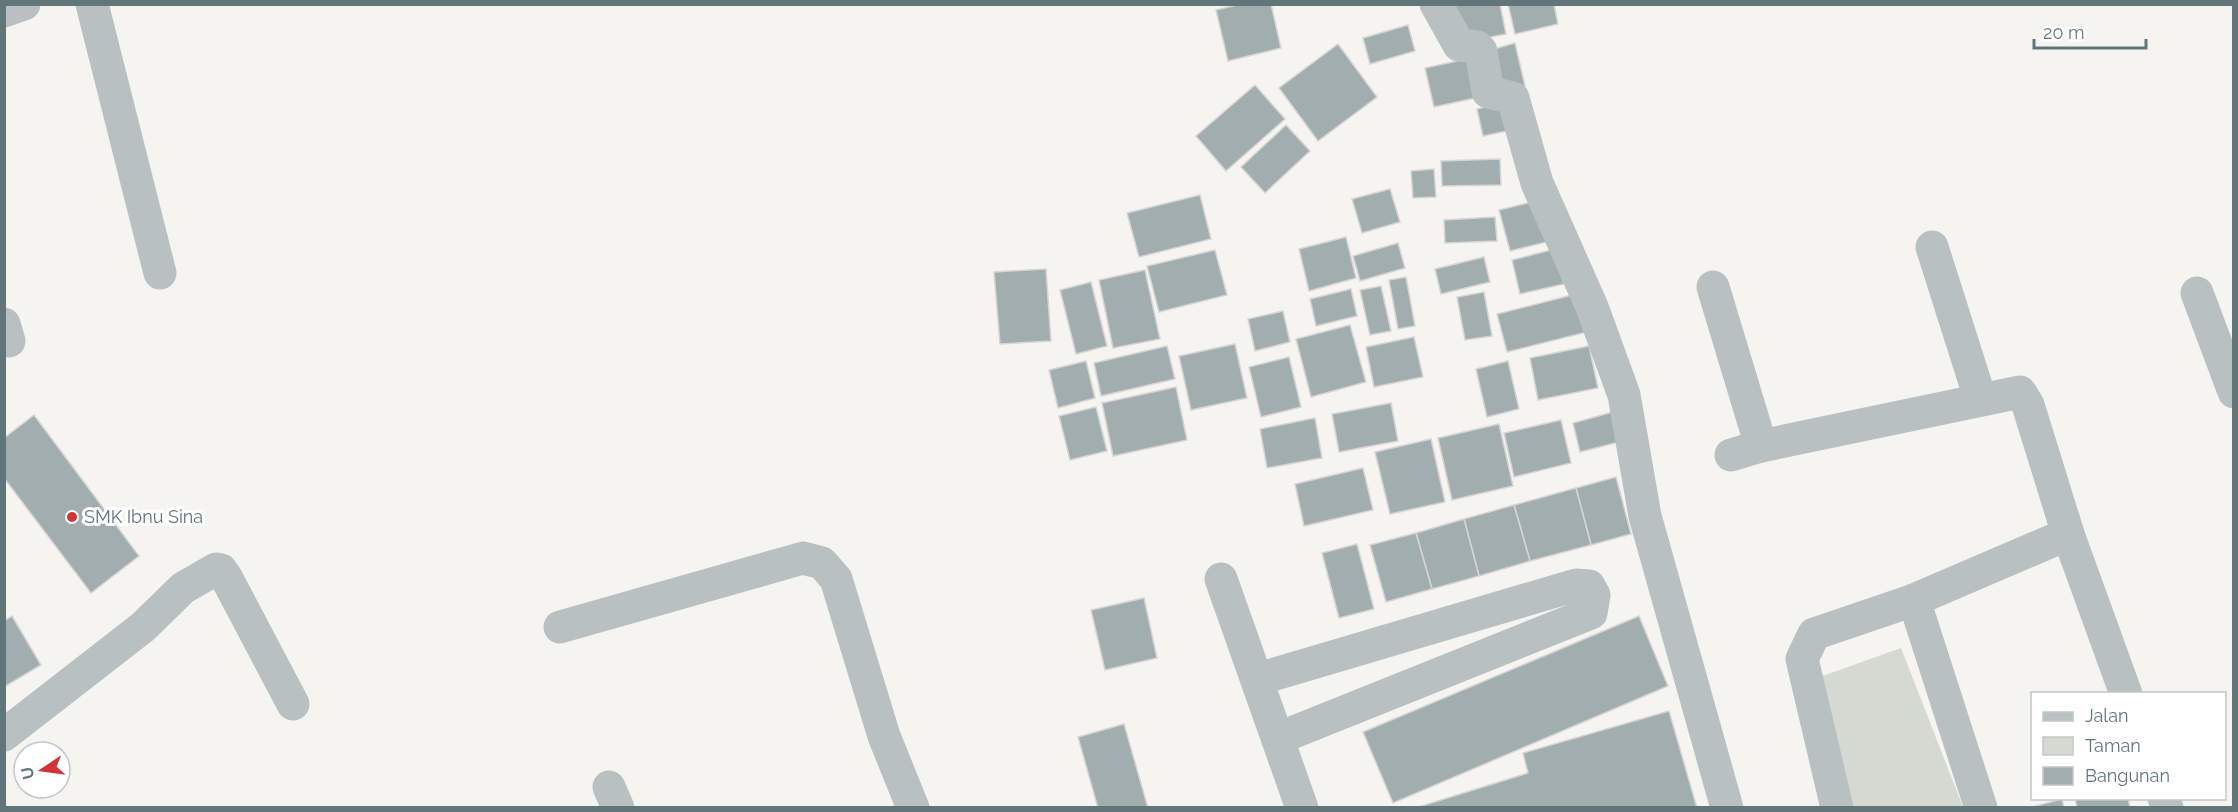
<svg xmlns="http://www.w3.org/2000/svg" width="2238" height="812" viewBox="0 0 2238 812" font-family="Raleway,sans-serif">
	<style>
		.green { fill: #d6d9d1 }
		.building { fill: #a2adaf; stroke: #d6d5d4; stroke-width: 1.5 }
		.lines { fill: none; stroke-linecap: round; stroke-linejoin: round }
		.minor { stroke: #b9c0c1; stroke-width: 33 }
		.poi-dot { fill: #d43239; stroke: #fff; stroke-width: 2 }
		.labels { text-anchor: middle; stroke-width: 6; stroke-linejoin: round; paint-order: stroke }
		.poi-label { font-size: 18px; fill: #62767a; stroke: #fff; text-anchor: start }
	</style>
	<rect width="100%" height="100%" fill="#f5f4f1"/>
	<path class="green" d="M 1901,648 L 1963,807 L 1846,807 L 1814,679 Z"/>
	<g class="building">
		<path d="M 1241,4 L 1271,4 L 1281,48 L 1228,61 L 1216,10 Z"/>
		<path d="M 1453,4 L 1500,4 L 1506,34 L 1460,43 Z"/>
		<path d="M 1508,4 L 1554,4 L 1558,24 L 1515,34 Z"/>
		<path d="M 1408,25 L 1415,51 L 1370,64 L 1363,38 Z"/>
		<path d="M 1515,43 L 1525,86 L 1495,94 L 1484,52 Z"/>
		<path d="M 1338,44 L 1377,97 L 1318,141 L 1279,88 Z"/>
		<path d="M 1471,58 L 1480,97 L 1434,107 L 1425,68 Z"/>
		<path d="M 1255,85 L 1285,119 L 1226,171 L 1196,136 Z"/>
		<path d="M 1501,103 L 1507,131 L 1483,136 L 1477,109 Z"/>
		<path d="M 1286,125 L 1310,151 L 1265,193 L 1241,167 Z"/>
		<path d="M 1500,159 L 1501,185 L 1442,186 L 1441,161 Z"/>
		<path d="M 1434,169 L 1436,197 L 1413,198 L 1411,171 Z"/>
		<path d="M 1390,189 L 1400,222 L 1362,233 L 1352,199 Z"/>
		<path d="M 1200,195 L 1211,239 L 1139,257 L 1127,213 Z"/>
		<path d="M 1536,201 L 1547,242 L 1510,251 L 1499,210 Z"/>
		<path d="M 1495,217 L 1497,241 L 1445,243 L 1444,220 Z"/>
		<path d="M 1346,237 L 1356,278 L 1309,291 L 1299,249 Z"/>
		<path d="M 1398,243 L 1405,268 L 1360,281 L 1353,256 Z"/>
		<path d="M 1555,249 L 1564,284 L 1520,294 L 1512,260 Z"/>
		<path d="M 1215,250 L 1227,295 L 1159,312 L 1147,266 Z"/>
		<path d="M 1484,257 L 1490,282 L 1441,294 L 1435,269 Z"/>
		<path d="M 1046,269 L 1051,341 L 1000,344 L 994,272 Z"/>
		<path d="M 1145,270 L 1160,339 L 1113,348 L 1099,280 Z"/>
		<path d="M 1406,277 L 1415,326 L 1398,329 L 1389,280 Z"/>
		<path d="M 1091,282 L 1107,346 L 1076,354 L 1060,290 Z"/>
		<path d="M 1381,286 L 1391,331 L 1370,335 L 1360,290 Z"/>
		<path d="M 1351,289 L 1357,316 L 1316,326 L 1310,299 Z"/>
		<path d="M 1484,292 L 1492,336 L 1465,340 L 1457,297 Z"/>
		<path d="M 1576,294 L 1587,332 L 1507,352 L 1497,314 Z"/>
		<path d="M 1283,311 L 1290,342 L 1255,351 L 1248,319 Z"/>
		<path d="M 1350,325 L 1366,382 L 1311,397 L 1296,339 Z"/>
		<path d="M 1414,337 L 1423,377 L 1374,387 L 1366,347 Z"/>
		<path d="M 1235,344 L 1247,398 L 1191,410 L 1179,356 Z"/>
		<path d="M 1167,346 L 1175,379 L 1101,396 L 1094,363 Z"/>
		<path d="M 1589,346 L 1598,388 L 1538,400 L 1530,358 Z"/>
		<path d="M 1289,357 L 1301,407 L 1261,417 L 1249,367 Z"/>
		<path d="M 1086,361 L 1095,398 L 1058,408 L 1049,370 Z"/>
		<path d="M 1508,361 L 1519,409 L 1487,417 L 1476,369 Z"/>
		<path d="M 1176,387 L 1187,440 L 1113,456 L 1102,403 Z"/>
		<path d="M 1391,403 L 1398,441 L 1339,452 L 1332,414 Z"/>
		<path d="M 1096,407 L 1107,451 L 1070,460 L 1059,416 Z"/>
		<path d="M 1620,410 L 1627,440 L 1580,452 L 1573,423 Z"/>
		<path d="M 34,415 L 139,556 L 91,593 L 4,478 L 4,438 Z"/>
		<path d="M 1315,418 L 1322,458 L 1267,468 L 1260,429 Z"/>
		<path d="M 1561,420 L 1571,463 L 1514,477 L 1504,433 Z"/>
		<path d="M 1499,424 L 1513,486 L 1452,500 L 1438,438 Z"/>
		<path d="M 1431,439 L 1445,502 L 1390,514 L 1375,452 Z"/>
		<path d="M 1363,468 L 1373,510 L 1304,526 L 1295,484 Z"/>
		<path d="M 1616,477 L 1631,534 L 1591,545 L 1576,488 Z"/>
		<path d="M 1576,488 L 1591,545 L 1530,561 L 1514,505 Z"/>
		<path d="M 1514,505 L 1530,561 L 1479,576 L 1464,519 Z"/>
		<path d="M 1464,519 L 1479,576 L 1432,589 L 1416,533 Z"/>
		<path d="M 1416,533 L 1432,589 L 1386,602 L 1370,545 Z"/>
		<path d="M 1357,544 L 1374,609 L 1339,618 L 1322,553 Z"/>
		<path d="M 1144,598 L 1157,658 L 1105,670 L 1091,610 Z"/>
		<path d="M 12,616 L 41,665 L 4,687 L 4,621 Z"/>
		<path d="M 1639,616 L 1668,686 L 1393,803 L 1363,732 Z"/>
		<path d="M 1669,711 L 1697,808 L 1415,808 L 1528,773 L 1523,753 Z"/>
		<path d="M 1124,724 L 1148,808 L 1098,808 L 1078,737 Z"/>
		<path d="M 2075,798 L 2128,798 L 2130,808 L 2077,808 Z"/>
		<path d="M 2062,799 L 2064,808 L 2028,808 Z"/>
	</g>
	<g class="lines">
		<g class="minor">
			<path d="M 92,4 L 160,273"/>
			<path d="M 1436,4 L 1459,45 L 1477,47 L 1481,51 L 1488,92 L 1513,98 L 1537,183 L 1592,307 L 1624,395 L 1645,516 L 1727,808"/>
			<path d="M 4,11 L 24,4"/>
			<path d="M 1932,247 L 1980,398"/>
			<path d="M 1713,287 L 1761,446 L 2020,392 L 2028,405 L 2068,534 L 2126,694"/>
			<path d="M 2197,293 L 2234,392"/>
			<path d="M 4,324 L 9,341"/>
			<path d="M 1731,455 L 1761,446"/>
			<path d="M 1221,579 L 1302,808"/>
			<path d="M 560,627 L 803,558 L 822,563 L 836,579 L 884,736 L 913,808"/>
			<path d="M 1258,679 L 1576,585 L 1589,586 L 1594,595 L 1591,613 L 1279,738"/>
			<path d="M 4,735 L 143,627 L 183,588 L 216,569 L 221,570 L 226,577 L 293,704"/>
			<path d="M 609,787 L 618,808"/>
			<path d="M 2164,798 L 2167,808"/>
			<path d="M 1837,808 L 1802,659 L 1814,634 L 1914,600"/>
			<path d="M 1981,808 L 1914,600 L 2068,534"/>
		</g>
	</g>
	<circle class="poi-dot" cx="72" cy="517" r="6"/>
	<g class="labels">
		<g class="poi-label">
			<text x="84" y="523">SMK Ibnu Sina</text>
		</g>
	</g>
	<rect width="2238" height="812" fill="none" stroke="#62767a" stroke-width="12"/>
	<rect x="2031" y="692" width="195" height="108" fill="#ffffff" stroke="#c0c8ca" stroke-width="1.5"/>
	<rect x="2043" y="712" width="30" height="9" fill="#b9c0c1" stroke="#c0c8ca" stroke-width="1.5"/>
	<text x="2085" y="722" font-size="18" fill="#62767a">Jalan</text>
	<rect x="2043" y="737" width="30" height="18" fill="#d6d9d1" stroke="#c0c8ca" stroke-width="1.5"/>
	<text x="2085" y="752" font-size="18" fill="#62767a">Taman</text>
	<rect x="2043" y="767" width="30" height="18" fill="#a2adaf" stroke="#c0c8ca" stroke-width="1.5"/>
	<text x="2085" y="782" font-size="18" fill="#62767a">Bangunan</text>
	<g transform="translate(42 770) rotate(257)"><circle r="28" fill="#ffffff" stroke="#c0c8ca" stroke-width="1.5"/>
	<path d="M0-4.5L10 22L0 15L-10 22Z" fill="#d43239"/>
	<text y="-9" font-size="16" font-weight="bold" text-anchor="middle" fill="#62767a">U</text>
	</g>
	<path d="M2034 39v9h112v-9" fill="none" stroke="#62767a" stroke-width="3"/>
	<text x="2043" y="39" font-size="18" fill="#62767a" stroke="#ffffff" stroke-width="4.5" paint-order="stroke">20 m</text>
</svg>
